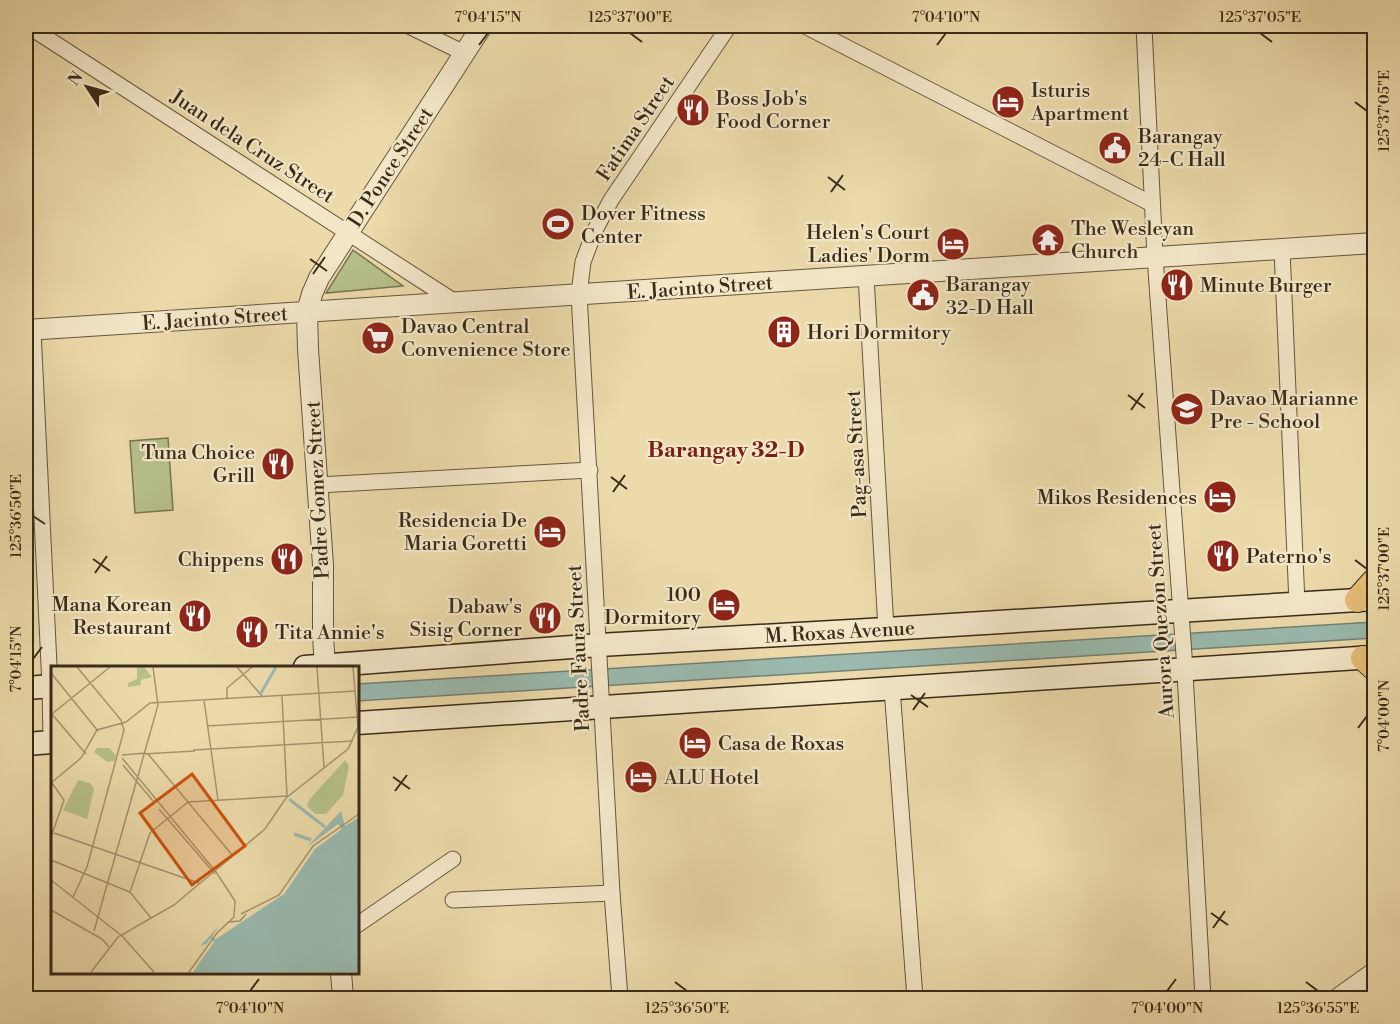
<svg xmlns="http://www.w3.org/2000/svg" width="1400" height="1024" viewBox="0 0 1400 1024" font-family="'Libre Bodoni',serif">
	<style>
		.green { fill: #b6c08a; stroke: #787652; stroke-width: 1.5 }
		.water { fill: #9abaaf; stroke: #748173; stroke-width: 1.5 }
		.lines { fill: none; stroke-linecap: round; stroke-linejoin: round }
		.minor-casing { stroke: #66573e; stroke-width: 17 }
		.tertiary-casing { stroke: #66573e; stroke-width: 22 }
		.secondary-casing { stroke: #3a2b1a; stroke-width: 25 }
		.primary-casing { stroke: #3a2b1a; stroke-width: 26 }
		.minor { stroke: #f3e7c8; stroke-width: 15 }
		.tertiary { stroke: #f3e7c8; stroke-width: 20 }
		.secondary { stroke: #f3e7c8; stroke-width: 22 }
		.primary { stroke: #e6bd75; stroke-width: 24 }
		.ticks { fill: none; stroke: #3a2b1a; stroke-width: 2 }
		.labels { text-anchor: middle; stroke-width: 4.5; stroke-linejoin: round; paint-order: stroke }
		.poi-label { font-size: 20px; fill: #3a2b1a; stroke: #f3e7c8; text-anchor: start }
		.street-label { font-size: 20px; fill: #3a2b1a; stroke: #f3e7c8 }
		.quarter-label { font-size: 22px; font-weight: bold; fill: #7a1f14; stroke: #f3e7c8 }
		.inset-river { fill: none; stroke: #9abaaf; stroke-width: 3 }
		.inset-road { fill: none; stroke: #a59470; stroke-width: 1.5 }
		.view { fill: #ce520e; fill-opacity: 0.15; stroke: #ce520e; stroke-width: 3 }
		.inset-edge { fill: none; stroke: #3a2b1a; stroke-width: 3 }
		.neatline { fill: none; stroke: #3a2b1a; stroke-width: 2 }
		.ticks-label { font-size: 15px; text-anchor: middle; fill: #3a2b1a }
	</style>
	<rect width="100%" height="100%" fill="#ecdaaa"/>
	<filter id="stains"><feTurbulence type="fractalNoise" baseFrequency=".00333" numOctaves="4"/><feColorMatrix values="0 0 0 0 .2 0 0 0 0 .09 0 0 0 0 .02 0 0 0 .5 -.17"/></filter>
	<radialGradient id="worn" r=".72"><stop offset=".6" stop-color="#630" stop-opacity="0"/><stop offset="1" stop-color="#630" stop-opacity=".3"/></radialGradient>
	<g class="green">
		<path d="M 353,250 L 403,286 L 326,293 Z"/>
		<path d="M 168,438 L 173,510 L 135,513 L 130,441 Z"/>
	</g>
	<path class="water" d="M 1374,622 L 1374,638 L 357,701 L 357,684 Z"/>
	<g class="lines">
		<g class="minor-casing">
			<g id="minor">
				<path d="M 28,26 L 455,302"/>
				<path d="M 409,26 L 464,53"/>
				<path d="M 805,26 L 1152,204"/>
				<path d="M 1144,26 L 1155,257 L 1184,655 L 1203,998"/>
				<path d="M 1282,249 L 1297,604"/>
				<path d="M 866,276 L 886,629"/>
				<path d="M 33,330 L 50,686 L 51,742"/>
				<path d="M 318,485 L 590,470"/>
				<path d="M 892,688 L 915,998"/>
				<path d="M 453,900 L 612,893"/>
				<path d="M 357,925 L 453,859"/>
				<path d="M 620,998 L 612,893 L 579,294 L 583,262 L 595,230 L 611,200 L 729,26"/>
			</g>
		</g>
		<g class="tertiary-casing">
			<g id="tertiary">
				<path d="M 26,330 L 1374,243"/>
				<path d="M 325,667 L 323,636 L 323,565 L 308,349 L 307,312 L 312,294 L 319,278 L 482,26"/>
				<path d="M 341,972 L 343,998"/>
				<path d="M 1339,998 L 1374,973"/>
			</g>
		</g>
		<g class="secondary-casing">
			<g id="secondary">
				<path id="s1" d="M 305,667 L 599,645 L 886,629 L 1374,599"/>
				<path d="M 26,688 L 52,686"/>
				<path d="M 357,723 L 1374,657"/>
				<path d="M 26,744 L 52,742"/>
			</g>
		</g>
		<g class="primary-casing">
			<g id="primary">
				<path d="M 1357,600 L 1374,581"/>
				<path d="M 1363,658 L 1374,668"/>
			</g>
		</g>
		<use href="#minor" class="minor"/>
		<use href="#tertiary" class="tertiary"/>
		<use href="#secondary" class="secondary"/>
		<use href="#primary" class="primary"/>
	</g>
	<path class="ticks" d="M 630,33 L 642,42M 1260,33 L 1272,42M 479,45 L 488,33M 937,45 L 946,33M 1355,102 L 1367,111M 828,177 L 845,190M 831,192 L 843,175M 310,259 L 327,271M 313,274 L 325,257M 1128,395 L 1145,408M 1131,410 L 1143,393M 611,477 L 627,489M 613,492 L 625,475M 33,516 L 45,524M 93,559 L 110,571M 1355,560 L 1367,569M 95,573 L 107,556M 33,659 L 42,647M 911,695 L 928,707M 913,710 L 925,693M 1358,728 L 1367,716M 393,777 L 410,789M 395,791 L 407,775M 1211,913 L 1228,925M 1213,928 L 1225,911M 675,982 L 687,991M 1306,982 L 1318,991M 250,991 L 259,979M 1167,991 L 1176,979"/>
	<defs>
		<g id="hotel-disc" transform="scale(1.725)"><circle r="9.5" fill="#8f2418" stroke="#f3e7c8"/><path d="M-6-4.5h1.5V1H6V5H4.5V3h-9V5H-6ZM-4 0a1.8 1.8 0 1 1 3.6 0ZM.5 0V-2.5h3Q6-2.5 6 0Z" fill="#fff"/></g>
		<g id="restaurant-disc" transform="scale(1.725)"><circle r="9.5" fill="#8f2418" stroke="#f3e7c8"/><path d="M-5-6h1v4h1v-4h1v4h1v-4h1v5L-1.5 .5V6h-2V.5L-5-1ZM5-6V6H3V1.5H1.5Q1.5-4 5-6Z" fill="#fff"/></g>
		<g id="civic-disc" transform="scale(1.725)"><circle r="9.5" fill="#8f2418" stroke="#f3e7c8"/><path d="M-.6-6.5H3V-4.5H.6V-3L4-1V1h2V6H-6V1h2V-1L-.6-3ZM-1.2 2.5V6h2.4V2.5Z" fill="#fff"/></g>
		<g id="stadium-disc" transform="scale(1.725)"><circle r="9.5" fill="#8f2418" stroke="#f3e7c8"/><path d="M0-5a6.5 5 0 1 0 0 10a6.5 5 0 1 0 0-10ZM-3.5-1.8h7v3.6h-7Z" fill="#fff"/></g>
		<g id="temple-disc" transform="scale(1.725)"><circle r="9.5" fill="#8f2418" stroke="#f3e7c8"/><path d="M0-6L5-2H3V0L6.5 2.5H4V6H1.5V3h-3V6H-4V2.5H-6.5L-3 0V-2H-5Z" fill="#fff"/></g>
		<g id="building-disc" transform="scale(1.725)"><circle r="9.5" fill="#8f2418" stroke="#f3e7c8"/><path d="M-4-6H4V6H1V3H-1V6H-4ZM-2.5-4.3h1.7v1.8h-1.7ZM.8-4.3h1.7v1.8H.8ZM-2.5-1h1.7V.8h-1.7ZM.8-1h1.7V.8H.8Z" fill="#fff"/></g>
		<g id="supermarket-disc" transform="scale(1.725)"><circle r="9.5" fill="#8f2418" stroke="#f3e7c8"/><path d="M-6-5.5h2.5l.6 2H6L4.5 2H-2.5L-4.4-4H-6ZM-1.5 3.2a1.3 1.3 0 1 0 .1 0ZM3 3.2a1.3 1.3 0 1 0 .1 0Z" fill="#fff"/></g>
		<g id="school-disc" transform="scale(1.725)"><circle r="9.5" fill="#8f2418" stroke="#f3e7c8"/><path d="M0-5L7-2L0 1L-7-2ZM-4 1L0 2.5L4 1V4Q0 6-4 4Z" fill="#fff"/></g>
	</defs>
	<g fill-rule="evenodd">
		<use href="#hotel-disc" x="1008" y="102"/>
		<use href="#restaurant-disc" x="693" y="110"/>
		<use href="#civic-disc" x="1115" y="148"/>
		<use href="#stadium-disc" x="558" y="224"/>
		<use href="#temple-disc" x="1048" y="240"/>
		<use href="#hotel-disc" x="953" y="244"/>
		<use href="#restaurant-disc" x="1177" y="285"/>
		<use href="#civic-disc" x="923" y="295"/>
		<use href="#building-disc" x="784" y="332"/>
		<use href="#supermarket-disc" x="378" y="338"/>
		<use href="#school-disc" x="1187" y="409"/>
		<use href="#restaurant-disc" x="278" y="464"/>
		<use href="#hotel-disc" x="1220" y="497"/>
		<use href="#hotel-disc" x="550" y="532"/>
		<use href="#restaurant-disc" x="1223" y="556"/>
		<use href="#restaurant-disc" x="287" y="559"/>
		<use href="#hotel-disc" x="724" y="605"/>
		<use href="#restaurant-disc" x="195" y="616"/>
		<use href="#restaurant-disc" x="545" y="618"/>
		<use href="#restaurant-disc" x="252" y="632"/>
		<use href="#hotel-disc" x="695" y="743"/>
		<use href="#hotel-disc" x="641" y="777"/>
	</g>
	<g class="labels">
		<g class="poi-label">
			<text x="1031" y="97">Isturis<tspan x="1031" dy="23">Apartment</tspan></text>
			<text x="716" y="105">Boss Job's<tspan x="716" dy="23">Food Corner</tspan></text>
			<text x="1138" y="143">Barangay<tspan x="1138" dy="23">24-C Hall</tspan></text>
			<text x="581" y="220">Dover Fitness<tspan x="581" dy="23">Center</tspan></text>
			<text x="1071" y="235">The Wesleyan<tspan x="1071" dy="23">Church</tspan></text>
			<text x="930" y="239" text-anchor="end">Helen's Court<tspan x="930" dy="23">Ladies' Dorm</tspan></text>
			<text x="946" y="291">Barangay<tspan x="946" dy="23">32-D Hall</tspan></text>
			<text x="1200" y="292">Minute Burger</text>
			<text x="401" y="333">Davao Central<tspan x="401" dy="23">Convenience Store</tspan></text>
			<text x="807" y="339">Hori Dormitory</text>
			<text x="1210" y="405">Davao Marianne<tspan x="1210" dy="23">Pre - School</tspan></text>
			<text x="255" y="459" text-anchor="end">Tuna Choice<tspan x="255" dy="23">Grill</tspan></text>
			<text x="1197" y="504" text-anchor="end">Mikos Residences</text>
			<text x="527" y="527" text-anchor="end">Residencia De<tspan x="527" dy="23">Maria Goretti</tspan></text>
			<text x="1246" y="563">Paterno's</text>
			<text x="264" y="566" text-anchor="end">Chippens</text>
			<text x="701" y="601" text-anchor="end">100<tspan x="701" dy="23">Dormitory</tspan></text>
			<text x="172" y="611" text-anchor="end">Mana Korean<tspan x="172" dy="23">Restaurant</tspan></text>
			<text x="522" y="613" text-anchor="end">Dabaw's<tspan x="522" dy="23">Sisig Corner</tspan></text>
			<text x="275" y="639">Tita Annie's</text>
			<text x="718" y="750">Casa de Roxas</text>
			<text x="664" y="784">ALU Hotel</text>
		</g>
		<g class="street-label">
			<text transform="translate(635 128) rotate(-56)" y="7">Fatima Street</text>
			<text transform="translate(253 146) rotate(33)" y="7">Juan dela Cruz Street</text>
			<text transform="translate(390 167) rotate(-57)" y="7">D. Ponce Street</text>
			<text transform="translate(700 287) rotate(-4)" y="7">E. Jacinto Street</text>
			<text transform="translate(215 318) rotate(-4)" y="7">E. Jacinto Street</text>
			<text transform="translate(856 454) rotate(-93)" y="7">Pag-asa Street</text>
			<text transform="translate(317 490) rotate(-93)" y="7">Padre Gomez Street</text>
			<text transform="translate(1160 621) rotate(-94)" y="7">Aurora Quezon Street</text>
			<text dy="7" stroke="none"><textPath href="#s1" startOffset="536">M. Roxas Avenue</textPath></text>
			<text transform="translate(578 648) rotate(-93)" y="7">Padre Faura Street</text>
		</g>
		<g class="quarter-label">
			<text x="726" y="457">Barangay 32-D</text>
		</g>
	</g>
	<g transform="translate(51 666)">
		<rect width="308" height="308" fill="#ecdaaa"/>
		<path d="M 86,1 L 93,1 L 101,11 L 90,14 L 90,19 L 77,21 L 77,17 L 86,13 ZM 46,82 L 58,82 L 65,89 L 63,95 L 56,96 L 43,86 ZM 294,94 L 298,100 L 292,129 L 275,148 L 264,148 L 256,140 L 258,134 ZM 27,114 L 39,117 L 43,123 L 36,153 L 12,144 Z" fill="#b6c08a"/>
		<path d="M 290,145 L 294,160 L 307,152 L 307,306 L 142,306 L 163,276 L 159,273 L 151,284 L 155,278 L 149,280 L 167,261 L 161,271 L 165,273 L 233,228 L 264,183 L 291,163 L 287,158 L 256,181 Z" fill="#9abaaf"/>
		<path class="inset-river" d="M 210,27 L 225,1M 238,133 L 274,161M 243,168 L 260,174"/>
		<path class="inset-road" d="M 186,1 L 211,30M 266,1 L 273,101M 0,7 L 47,65M 231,30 L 236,130M 176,33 L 176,22 L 201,1M 153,34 L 167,134M 0,47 L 35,88M 1,48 L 59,1M 156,60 L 308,51M 142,84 L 302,75M 92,88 L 144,85M 97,88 L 182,190M 71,89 L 95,87M 71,92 L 165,206 L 184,235 L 183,251 L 166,267 L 138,306M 72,99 L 102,135M 0,117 L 30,92 L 46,64 L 75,56 L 99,37 L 305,25M 137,136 L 236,130M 108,143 L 164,208M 3,167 L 148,217M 0,171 L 13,134 L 1,117M 0,194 L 79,226 L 100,252M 0,214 L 71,270M 79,226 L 99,167 L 137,136M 22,231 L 36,201 L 73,64 L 70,54 L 26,1M 0,244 L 51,273 L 58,281M 190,248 L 228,229 L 262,180 L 308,148M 178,256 L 189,255 L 195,248M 43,265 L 107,39 L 102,1M 71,270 L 103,306M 40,306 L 67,271 L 123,239 L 214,163 L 235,132 L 297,83 L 307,61 L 302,1"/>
		<path class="view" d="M 141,108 L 194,180 L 141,219 L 89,147 Z"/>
		<rect width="308" height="308" class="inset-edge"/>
	</g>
	<rect width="1400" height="1024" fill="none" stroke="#ecdaaa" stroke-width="66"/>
	<g transform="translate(87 87) rotate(306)" stroke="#f3e7c8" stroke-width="4.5" paint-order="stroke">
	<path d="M0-4.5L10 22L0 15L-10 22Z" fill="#3a2b1a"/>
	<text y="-9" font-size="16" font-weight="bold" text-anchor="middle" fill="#3a2b1a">N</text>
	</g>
	<rect x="33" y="33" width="1334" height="958" class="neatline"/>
	<g class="ticks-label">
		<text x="488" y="22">7°04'15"N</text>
		<text x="630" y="22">125°37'00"E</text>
		<text x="946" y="22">7°04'10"N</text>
		<text x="1260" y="22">125°37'05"E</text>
		<text transform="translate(1384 111) rotate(-90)" y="5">125°37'05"E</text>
		<text transform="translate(16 516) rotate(-90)" y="5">125°36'50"E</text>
		<text transform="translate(1384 569) rotate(-90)" y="5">125°37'00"E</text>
		<text transform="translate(16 659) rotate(-90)" y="5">7°04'15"N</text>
		<text transform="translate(1384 716) rotate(-90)" y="5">7°04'00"N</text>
		<text x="250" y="1013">7°04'10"N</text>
		<text x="687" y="1013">125°36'50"E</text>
		<text x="1167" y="1013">7°04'00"N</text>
		<text x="1318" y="1013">125°36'55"E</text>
	</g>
	<rect width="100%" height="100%" filter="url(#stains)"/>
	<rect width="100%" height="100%" fill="url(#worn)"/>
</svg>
